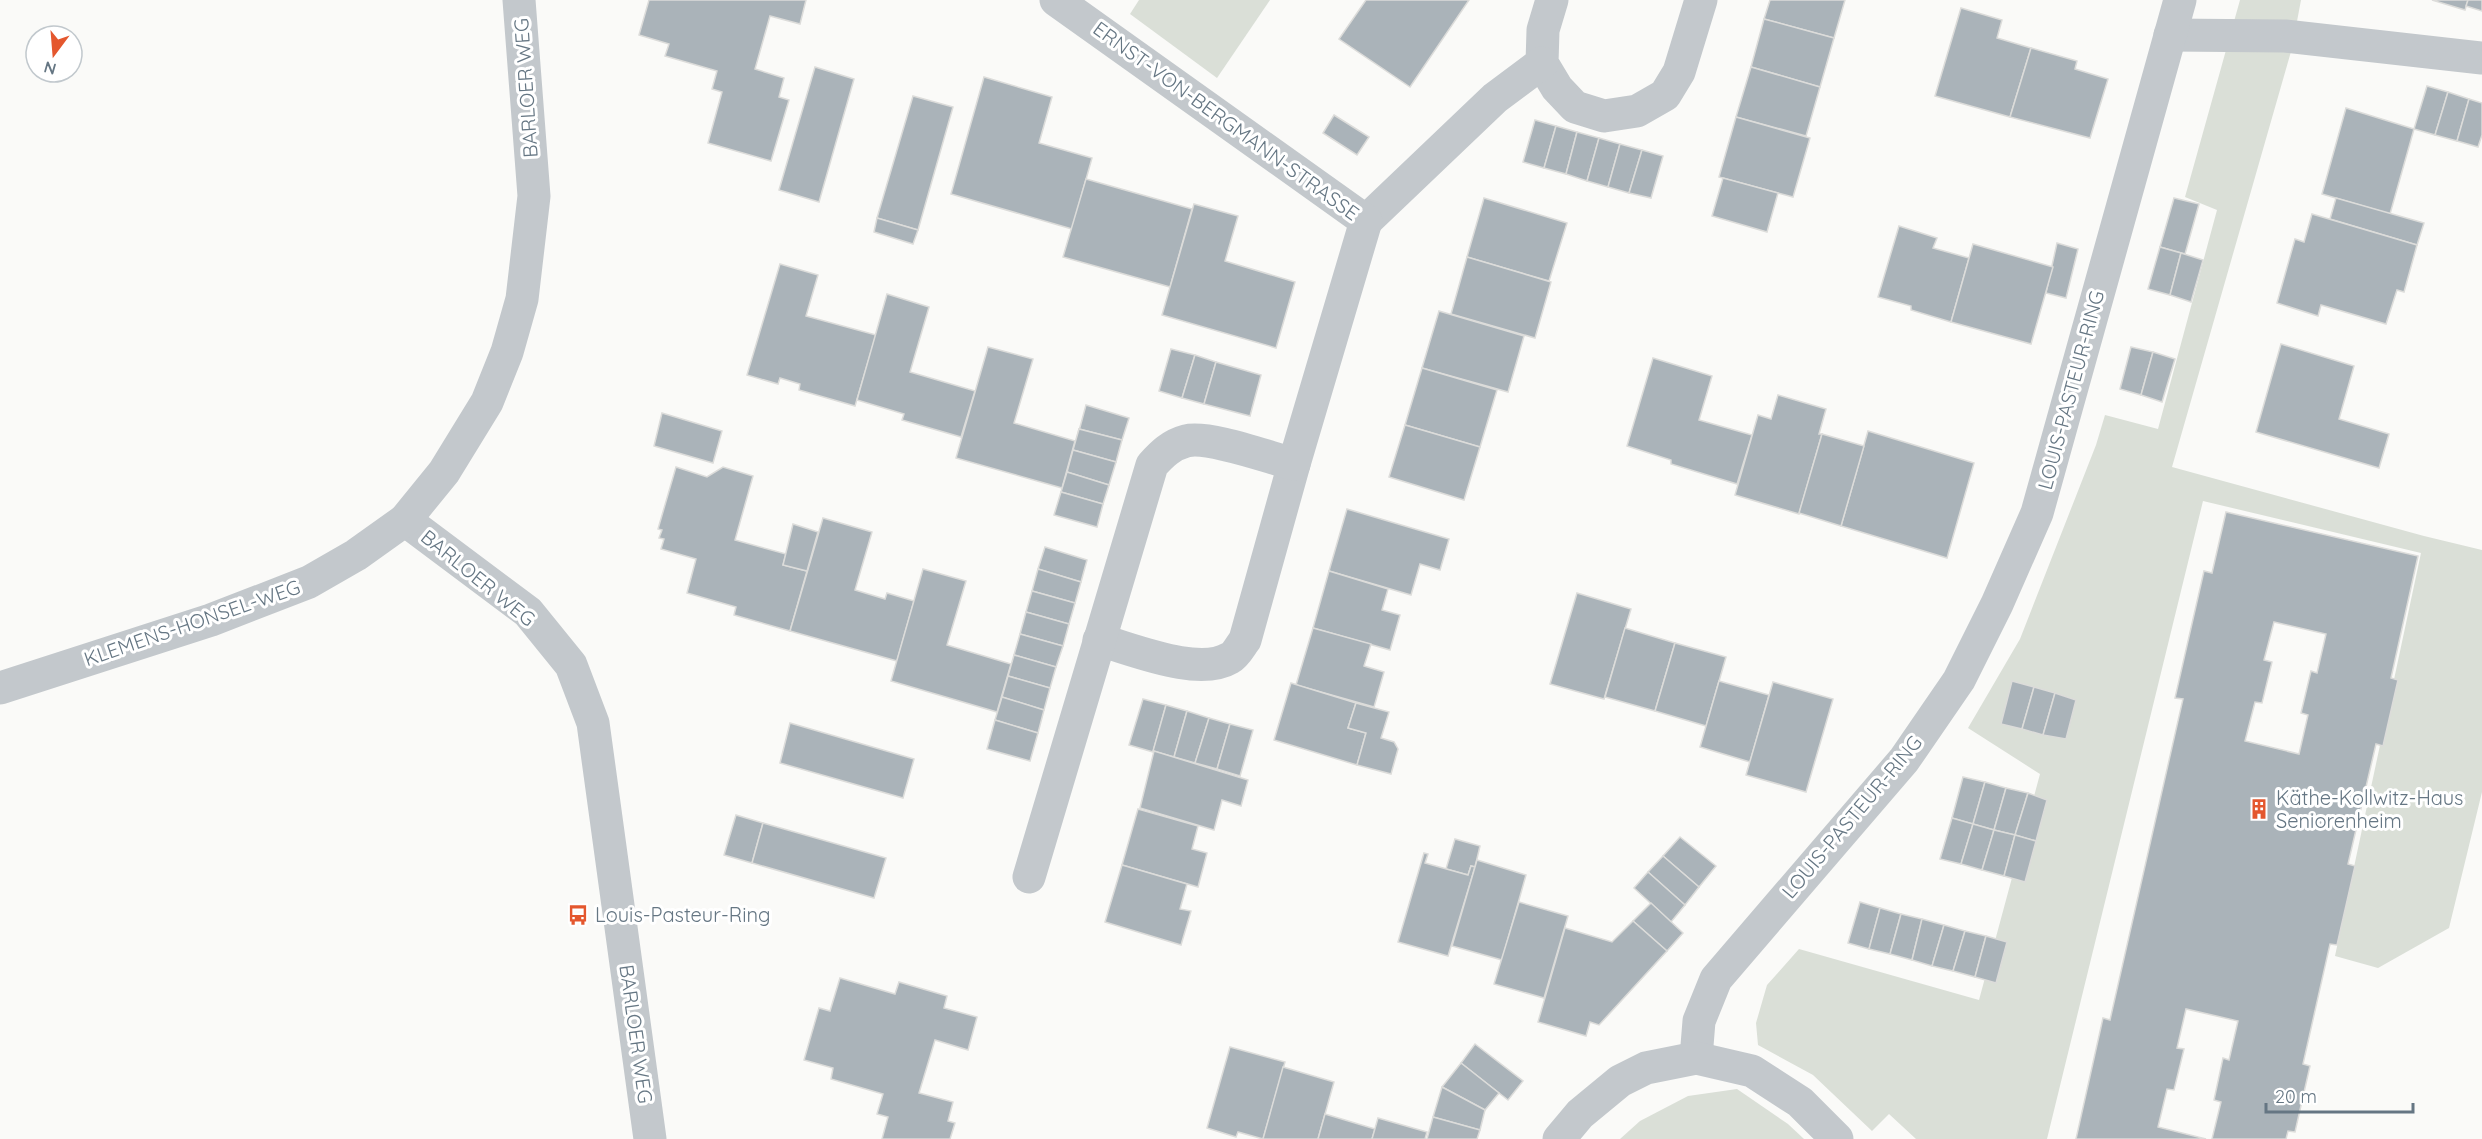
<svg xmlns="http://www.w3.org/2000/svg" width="2482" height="1139" viewBox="0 0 2482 1139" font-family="Quicksand,sans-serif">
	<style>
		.green { fill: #dadfd7 }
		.building { fill: #aab3b9; stroke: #dcdcda; stroke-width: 1.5; fill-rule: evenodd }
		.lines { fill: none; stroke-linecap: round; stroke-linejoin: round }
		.minor { stroke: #c3c8cc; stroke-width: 33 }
		.labels { text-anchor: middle; stroke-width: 6; stroke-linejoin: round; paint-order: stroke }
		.street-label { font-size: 20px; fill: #657683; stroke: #fff }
		.poi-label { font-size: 20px; fill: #657683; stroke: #fff; text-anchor: start }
	</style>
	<rect width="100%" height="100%" fill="#fafaf8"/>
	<g class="green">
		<path d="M 1139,0 L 1270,0 L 1217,78 L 1130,14 Z"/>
		<path d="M 2240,0 L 2301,0 L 2292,48 L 2172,467 L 2424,536 L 2482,550 L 2482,792 L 2449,928 L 2378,968 L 2335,956 L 2421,553 L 2203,501 L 2047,1139 L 1916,1139 L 1889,1114 L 1872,1131 L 1813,1075 L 1758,1045 L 1756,1023 L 1767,985 L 1799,949 L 1979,1000 L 2040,774 L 1968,728 L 2020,639 L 2096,445 L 2105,415 L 2158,429 L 2217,210 L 2185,197 Z"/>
		<path d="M 1737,1089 L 1788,1124 L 1804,1139 L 1620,1139 L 1640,1121 L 1688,1096 Z"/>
	</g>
	<g class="building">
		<path d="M 649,0 L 806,0 L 800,24 L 770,16 L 755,69 L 784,78 L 779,97 L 789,100 L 771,161 L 708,143 L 722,92 L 712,89 L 717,71 L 665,56 L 669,44 L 639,35 Z"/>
		<path d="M 1366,0 L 1469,0 L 1410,87 L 1339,39 Z"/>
		<path d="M 1770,0 L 1845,0 L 1834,38 L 1764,19 Z"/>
		<path d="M 2432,0 L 2468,0 L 2465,10 Z"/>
		<path d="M 2468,0 L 2482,0 L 2482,11 L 2466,6 Z"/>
		<path d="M 1961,8 L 2002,20 L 1997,38 L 2031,48 L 2010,117 L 1935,96 Z"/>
		<path d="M 1764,19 L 1834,38 L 1820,87 L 1751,67 Z"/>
		<path d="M 2031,48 L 2077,61 L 2075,69 L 2108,79 L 2090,138 L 2010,117 Z"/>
		<path d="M 815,67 L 854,79 L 819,202 L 779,190 Z"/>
		<path d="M 1751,67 L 1820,87 L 1806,136 L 1736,117 Z"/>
		<path d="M 984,77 L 1052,97 L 1039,143 L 1092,158 L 1072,229 L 951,194 Z"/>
		<path d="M 2427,86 L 2448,92 L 2435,135 L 2414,129 Z"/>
		<path d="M 2448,92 L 2469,99 L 2457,141 L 2435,135 Z"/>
		<path d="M 913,96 L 953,107 L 918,230 L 877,218 Z"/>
		<path d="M 2469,99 L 2482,103 L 2482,135 L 2478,147 L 2457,141 Z"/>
		<path d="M 2346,108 L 2414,129 L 2390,214 L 2322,194 Z"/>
		<path d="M 1334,115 L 1369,137 L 1357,155 L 1323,133 Z"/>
		<path d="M 1736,117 L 1810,138 L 1793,197 L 1719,177 Z"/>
		<path d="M 1535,120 L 1556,126 L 1544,168 L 1523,162 Z"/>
		<path d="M 1556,126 L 1577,132 L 1566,174 L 1544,168 Z"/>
		<path d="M 1577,132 L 1599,138 L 1587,181 L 1566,174 Z"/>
		<path d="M 1599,138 L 1620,144 L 1608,187 L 1587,181 Z"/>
		<path d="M 1620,144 L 1642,150 L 1629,193 L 1608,187 Z"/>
		<path d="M 1642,150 L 1663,156 L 1651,198 L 1629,193 Z"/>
		<path d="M 1723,178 L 1778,193 L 1767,232 L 1712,216 Z"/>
		<path d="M 1086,179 L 1192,209 L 1170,287 L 1063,257 Z"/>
		<path d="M 1484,198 L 1567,223 L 1549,281 L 1467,257 Z"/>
		<path d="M 2174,198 L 2199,204 L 2185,254 L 2160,247 Z"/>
		<path d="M 2336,198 L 2424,223 L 2417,245 L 2330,219 Z"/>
		<path d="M 1194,204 L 1238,216 L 1225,261 L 1295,282 L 1276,348 L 1162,315 Z"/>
		<path d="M 2312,214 L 2417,245 L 2404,292 L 2397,290 L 2386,324 L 2321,305 L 2318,316 L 2277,303 L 2295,239 L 2304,242 Z"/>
		<path d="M 877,218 L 918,230 L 913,244 L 874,232 Z"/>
		<path d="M 1899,226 L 1937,238 L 1933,248 L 1969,258 L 1951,322 L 1911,310 L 1911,306 L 1878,297 Z"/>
		<path d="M 2057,243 L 2078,249 L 2066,298 L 2046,293 Z"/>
		<path d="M 1973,244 L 2053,267 L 2031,344 L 1951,322 Z"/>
		<path d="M 2160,247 L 2181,253 L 2170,295 L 2148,289 Z"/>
		<path d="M 2181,253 L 2203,260 L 2191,302 L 2170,295 Z"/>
		<path d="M 1467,257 L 1551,282 L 1535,338 L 1451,314 Z"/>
		<path d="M 780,264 L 818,275 L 806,316 L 876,335 L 855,406 L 799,390 L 800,384 L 780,378 L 778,384 L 747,375 Z"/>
		<path d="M 887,294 L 929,307 L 910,372 L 975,391 L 961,437 L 902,420 L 904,414 L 857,400 Z"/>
		<path d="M 1439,311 L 1524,336 L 1508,392 L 1422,368 Z"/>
		<path d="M 2281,344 L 2354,366 L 2339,419 L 2389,434 L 2379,468 L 2256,432 Z"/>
		<path d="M 988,347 L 1033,359 L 1014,423 L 1075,441 L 1062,488 L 956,458 Z"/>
		<path d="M 2131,347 L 2153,352 L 2141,395 L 2120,389 Z"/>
		<path d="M 1171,349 L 1195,355 L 1182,398 L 1159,391 Z"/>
		<path d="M 2153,352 L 2175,359 L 2162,402 L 2141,395 Z"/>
		<path d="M 1195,355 L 1216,362 L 1204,404 L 1182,398 Z"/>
		<path d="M 1653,358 L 1712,376 L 1699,420 L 1752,435 L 1737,484 L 1671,464 L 1671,460 L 1627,446 Z"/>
		<path d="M 1216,362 L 1261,375 L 1250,416 L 1204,404 Z"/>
		<path d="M 1422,368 L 1497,390 L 1480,447 L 1405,425 Z"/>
		<path d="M 1778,395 L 1826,409 L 1819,434 L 1822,434 L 1799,514 L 1735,495 L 1758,415 L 1771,419 Z"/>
		<path d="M 1086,405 L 1129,418 L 1122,440 L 1079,429 L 1076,442 Z"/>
		<path d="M 662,413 L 722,431 L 713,463 L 654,446 Z"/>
		<path d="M 1405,425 L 1480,447 L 1464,500 L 1389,477 Z"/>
		<path d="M 1079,429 L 1122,440 L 1116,462 L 1073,450 Z"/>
		<path d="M 1868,431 L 1974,463 L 1947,558 L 1841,526 Z"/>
		<path d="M 1822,434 L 1864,446 L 1841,526 L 1799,513 Z"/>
		<path d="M 1073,450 L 1116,462 L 1109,485 L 1067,472 Z"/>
		<path d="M 676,467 L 707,477 L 723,467 L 753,476 L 735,540 L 786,554 L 783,565 L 807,571 L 790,631 L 734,615 L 736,607 L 687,593 L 696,559 L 661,549 L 664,539 L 659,538 L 662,530 L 658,529 Z"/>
		<path d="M 1067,472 L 1109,485 L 1103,504 L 1061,492 Z"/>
		<path d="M 1061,492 L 1103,504 L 1097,527 L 1054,515 Z"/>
		<path d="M 1347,509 L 1449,539 L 1440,570 L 1420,564 L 1411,595 L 1329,571 Z"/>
		<path d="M 2226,512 L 2418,556 L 2391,678 L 2398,680 L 2383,746 L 2376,744 L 2348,864 L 2355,866 L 2337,945 L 2330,944 L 2303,1064 L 2310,1066 L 2295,1132 L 2288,1131 L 2286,1139 L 2212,1139 L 2221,1102 L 2214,1100 L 2223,1058 L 2229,1060 L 2238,1021 L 2186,1009 L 2177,1048 L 2184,1049 L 2174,1090 L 2167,1089 L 2158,1127 L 2206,1139 L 2076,1139 L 2103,1018 L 2110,1020 L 2183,699 L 2175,698 L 2204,571 L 2212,573 ZM 2274,622 L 2326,634 L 2317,673 L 2311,671 L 2301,713 L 2308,715 L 2299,754 L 2245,741 L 2255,702 L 2262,703 L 2272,662 L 2264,660 Z"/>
		<path d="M 823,518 L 872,532 L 855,590 L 885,599 L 887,593 L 914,601 L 897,661 L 790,631 Z"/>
		<path d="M 793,524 L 818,532 L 807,571 L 783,565 Z"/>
		<path d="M 1045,547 L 1087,560 L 1081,582 L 1038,569 Z"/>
		<path d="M 923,569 L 966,581 L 947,645 L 1011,664 L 997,712 L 891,681 Z"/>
		<path d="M 1038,569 L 1081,582 L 1075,603 L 1032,591 Z"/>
		<path d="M 1329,571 L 1388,589 L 1382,610 L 1400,615 L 1390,650 L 1313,628 Z"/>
		<path d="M 1032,591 L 1075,603 L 1069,624 L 1026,612 Z"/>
		<path d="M 1577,593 L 1631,609 L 1604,699 L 1550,684 Z"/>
		<path d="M 1026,612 L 1069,624 L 1063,646 L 1020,634 Z"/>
		<path d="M 1313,628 L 1371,644 L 1364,666 L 1384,672 L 1374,707 L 1296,685 Z"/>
		<path d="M 1625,628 L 1675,643 L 1655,711 L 1605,697 Z"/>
		<path d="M 1020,634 L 1063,646 L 1056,667 L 1014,655 Z"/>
		<path d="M 1675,643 L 1726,657 L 1706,726 L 1655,711 Z"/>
		<path d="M 1014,655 L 1056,667 L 1050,688 L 1008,676 Z"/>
		<path d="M 1008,676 L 1050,688 L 1044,710 L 1002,697 Z"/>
		<path d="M 1719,681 L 1769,695 L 1750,762 L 1700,747 Z"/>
		<path d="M 2012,681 L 2034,687 L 2022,729 L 2001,724 Z"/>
		<path d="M 1773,682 L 1833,699 L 1806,792 L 1746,775 Z"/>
		<path d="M 1291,683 L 1356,703 L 1348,728 L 1366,733 L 1357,765 L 1274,740 Z"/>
		<path d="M 2034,687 L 2055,693 L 2043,735 L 2022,729 Z"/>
		<path d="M 2055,693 L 2076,700 L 2066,739 L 2043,735 Z"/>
		<path d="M 1002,697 L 1044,710 L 1038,733 L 995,720 Z"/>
		<path d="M 1143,699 L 1166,705 L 1153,752 L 1129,745 Z"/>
		<path d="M 1356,703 L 1389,712 L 1381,738 L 1394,742 L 1398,749 L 1391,774 L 1357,765 L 1366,733 L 1348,728 Z"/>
		<path d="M 1166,705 L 1187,711 L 1174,757 L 1153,751 Z"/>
		<path d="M 1187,711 L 1209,718 L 1195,763 L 1174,757 Z"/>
		<path d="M 1209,718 L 1230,724 L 1217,769 L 1195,763 Z"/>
		<path d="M 995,720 L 1038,733 L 1030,761 L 987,749 Z"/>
		<path d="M 790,723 L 914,759 L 903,798 L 780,763 Z"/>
		<path d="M 1230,724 L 1253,730 L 1240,776 L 1217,769 Z"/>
		<path d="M 1154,751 L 1248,780 L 1241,806 L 1222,800 L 1214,830 L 1140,808 Z"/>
		<path d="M 1963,777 L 1985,782 L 1973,824 L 1952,818 Z"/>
		<path d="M 1985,782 L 2006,788 L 1994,830 L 1973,824 Z"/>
		<path d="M 2006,788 L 2028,793 L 2015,835 L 1994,830 Z"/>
		<path d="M 2028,793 L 2047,800 L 2036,841 L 2015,835 Z"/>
		<path d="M 1138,809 L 1198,826 L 1192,849 L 1207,853 L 1198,887 L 1122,865 Z"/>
		<path d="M 736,815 L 763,823 L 752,863 L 724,855 Z"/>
		<path d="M 1952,818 L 1973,824 L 1961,864 L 1940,859 Z"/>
		<path d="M 763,823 L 886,858 L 874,898 L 752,863 Z"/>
		<path d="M 1973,824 L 1994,830 L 1982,870 L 1961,864 Z"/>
		<path d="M 1994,830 L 2015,835 L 2004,876 L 1982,870 Z"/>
		<path d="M 2015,835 L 2036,841 L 2025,882 L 2004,876 Z"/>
		<path d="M 1680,837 L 1716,866 L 1699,887 L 1663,856 Z"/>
		<path d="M 1455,839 L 1480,846 L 1475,867 L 1471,866 L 1468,875 L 1446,869 Z"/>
		<path d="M 1424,853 L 1428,854 L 1425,863 L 1468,875 L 1471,866 L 1475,867 L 1448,956 L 1398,942 Z"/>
		<path d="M 1663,856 L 1699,887 L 1685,905 L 1648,872 Z"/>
		<path d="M 1477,860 L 1526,875 L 1502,960 L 1452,946 Z"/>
		<path d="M 1122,865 L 1187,884 L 1180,909 L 1191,911 L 1181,945 L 1105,922 Z"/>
		<path d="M 1648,872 L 1685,905 L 1671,922 L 1634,888 Z"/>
		<path d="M 1519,902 L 1568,916 L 1544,998 L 1494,984 Z"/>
		<path d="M 1860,902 L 1880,908 L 1869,949 L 1848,943 Z"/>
		<path d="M 1651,903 L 1683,933 L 1667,951 L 1633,921 Z"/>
		<path d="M 1880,908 L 1901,914 L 1890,954 L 1869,949 Z"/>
		<path d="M 1901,914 L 1922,919 L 1912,960 L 1890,954 Z"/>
		<path d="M 1922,919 L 1944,925 L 1932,966 L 1912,960 Z"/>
		<path d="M 1633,921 L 1667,951 L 1599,1025 L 1590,1022 L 1586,1036 L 1538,1022 L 1565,928 L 1612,942 Z"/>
		<path d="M 1944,925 L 1965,931 L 1953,971 L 1932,966 Z"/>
		<path d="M 1965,931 L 1986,936 L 1975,977 L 1953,971 Z"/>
		<path d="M 1986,936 L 2007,942 L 1996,983 L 1975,977 Z"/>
		<path d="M 840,978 L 895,994 L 899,982 L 947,996 L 944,1008 L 977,1017 L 968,1050 L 935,1040 L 919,1093 L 953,1102 L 948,1121 L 955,1123 L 950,1139 L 882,1139 L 888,1117 L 877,1114 L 883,1094 L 831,1079 L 833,1068 L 804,1060 L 819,1008 L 830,1011 Z"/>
		<path d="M 1475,1044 L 1523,1081 L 1508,1100 L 1461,1063 Z"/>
		<path d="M 1230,1047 L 1285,1062 L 1263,1139 L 1238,1132 L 1236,1137 L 1207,1128 Z"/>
		<path d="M 1461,1063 L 1499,1093 L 1485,1110 L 1442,1087 Z"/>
		<path d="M 1283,1067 L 1334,1082 L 1318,1139 L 1263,1139 Z"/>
		<path d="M 1442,1087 L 1485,1110 L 1480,1130 L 1433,1117 Z"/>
		<path d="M 1325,1114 L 1375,1129 L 1372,1139 L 1318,1139 Z"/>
		<path d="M 1433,1117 L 1480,1130 L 1477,1139 L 1427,1139 Z"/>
		<path d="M 1378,1118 L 1427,1132 L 1425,1139 L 1372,1139 Z"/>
	</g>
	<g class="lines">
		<g class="minor">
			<path d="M 1552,0 L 1543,30 L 1542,63 L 1557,88 L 1575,107 L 1604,116 L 1637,111 L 1665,95 L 1679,72 L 1701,0"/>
			<path d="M 2170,35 L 2285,36 L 2482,58"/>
			<path d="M 1366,221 L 1495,98 L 1542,63"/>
			<path d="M 405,520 L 528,612 L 571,665 L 593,723 L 650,1139"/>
			<path d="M 1099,640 C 1133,649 1198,677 1230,658 C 1236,655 1241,645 1245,640 L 1294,464"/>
			<path d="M 0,688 L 211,620 L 309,582 L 356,555 L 405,520 L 444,472 L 487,402 L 507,352 L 522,299 L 534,196 L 519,0"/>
			<path d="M 1029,877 L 1152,465 C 1162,454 1171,445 1186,441 C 1208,435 1270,458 1294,464 L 1366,221 L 1056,0"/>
			<path d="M 1696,1058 L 1699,1021 L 1716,979 L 1904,760 L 1959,680 L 1997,604 L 2037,513 L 2180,0"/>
			<path d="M 1559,1139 L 1580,1114 L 1620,1081 L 1646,1068 L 1696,1058 L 1752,1071 L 1800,1102 L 1837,1139"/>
		</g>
	</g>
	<defs>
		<g id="building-bare" transform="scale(1.62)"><path d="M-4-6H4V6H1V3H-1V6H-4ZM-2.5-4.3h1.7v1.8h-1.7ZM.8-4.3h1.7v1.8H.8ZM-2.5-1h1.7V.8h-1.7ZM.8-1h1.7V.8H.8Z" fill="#e4572e" stroke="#fff" stroke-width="2.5" paint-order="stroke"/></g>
		<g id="bus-bare" transform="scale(1.62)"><path d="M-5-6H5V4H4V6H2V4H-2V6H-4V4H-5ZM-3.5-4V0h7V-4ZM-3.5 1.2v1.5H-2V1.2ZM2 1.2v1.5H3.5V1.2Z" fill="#e4572e" stroke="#fff" stroke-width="2.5" paint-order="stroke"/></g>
	</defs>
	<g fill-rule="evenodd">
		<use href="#building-bare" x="2259" y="809"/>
		<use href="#bus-bare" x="578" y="915"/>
	</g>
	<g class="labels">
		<g class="street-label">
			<text transform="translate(526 88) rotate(-94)" y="7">BARLOER WEG</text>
			<text transform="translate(1226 121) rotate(36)" y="7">ERNST-VON-BERGMANN-STRASSE</text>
			<text transform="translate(2071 390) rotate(-75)" y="7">LOUIS-PASTEUR-RING</text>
			<text transform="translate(478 578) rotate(39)" y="7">BARLOER WEG</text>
			<text transform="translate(192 623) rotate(-19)" y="7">KLEMENS-HONSEL-WEG</text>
			<text transform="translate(1852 817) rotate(-50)" y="7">LOUIS-PASTEUR-RING</text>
			<text transform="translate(636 1034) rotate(82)" y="7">BARLOER WEG</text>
		</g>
		<g class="poi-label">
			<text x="2276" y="805">Käthe-Kollwitz-Haus<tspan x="2276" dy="23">Seniorenheim</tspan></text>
			<text x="595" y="922">Louis-Pasteur-Ring</text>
		</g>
	</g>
	<g transform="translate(54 54) rotate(196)"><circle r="28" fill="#ffffff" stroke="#c1c8cd" stroke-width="1.5"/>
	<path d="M0-4.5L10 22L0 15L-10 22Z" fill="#e4572e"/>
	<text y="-9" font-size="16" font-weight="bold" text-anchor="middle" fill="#657683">N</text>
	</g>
	<path d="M2266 1103v9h147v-9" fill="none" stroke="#657683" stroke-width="3"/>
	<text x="2275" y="1103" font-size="18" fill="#657683" stroke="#ffffff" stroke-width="4.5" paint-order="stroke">20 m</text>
</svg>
